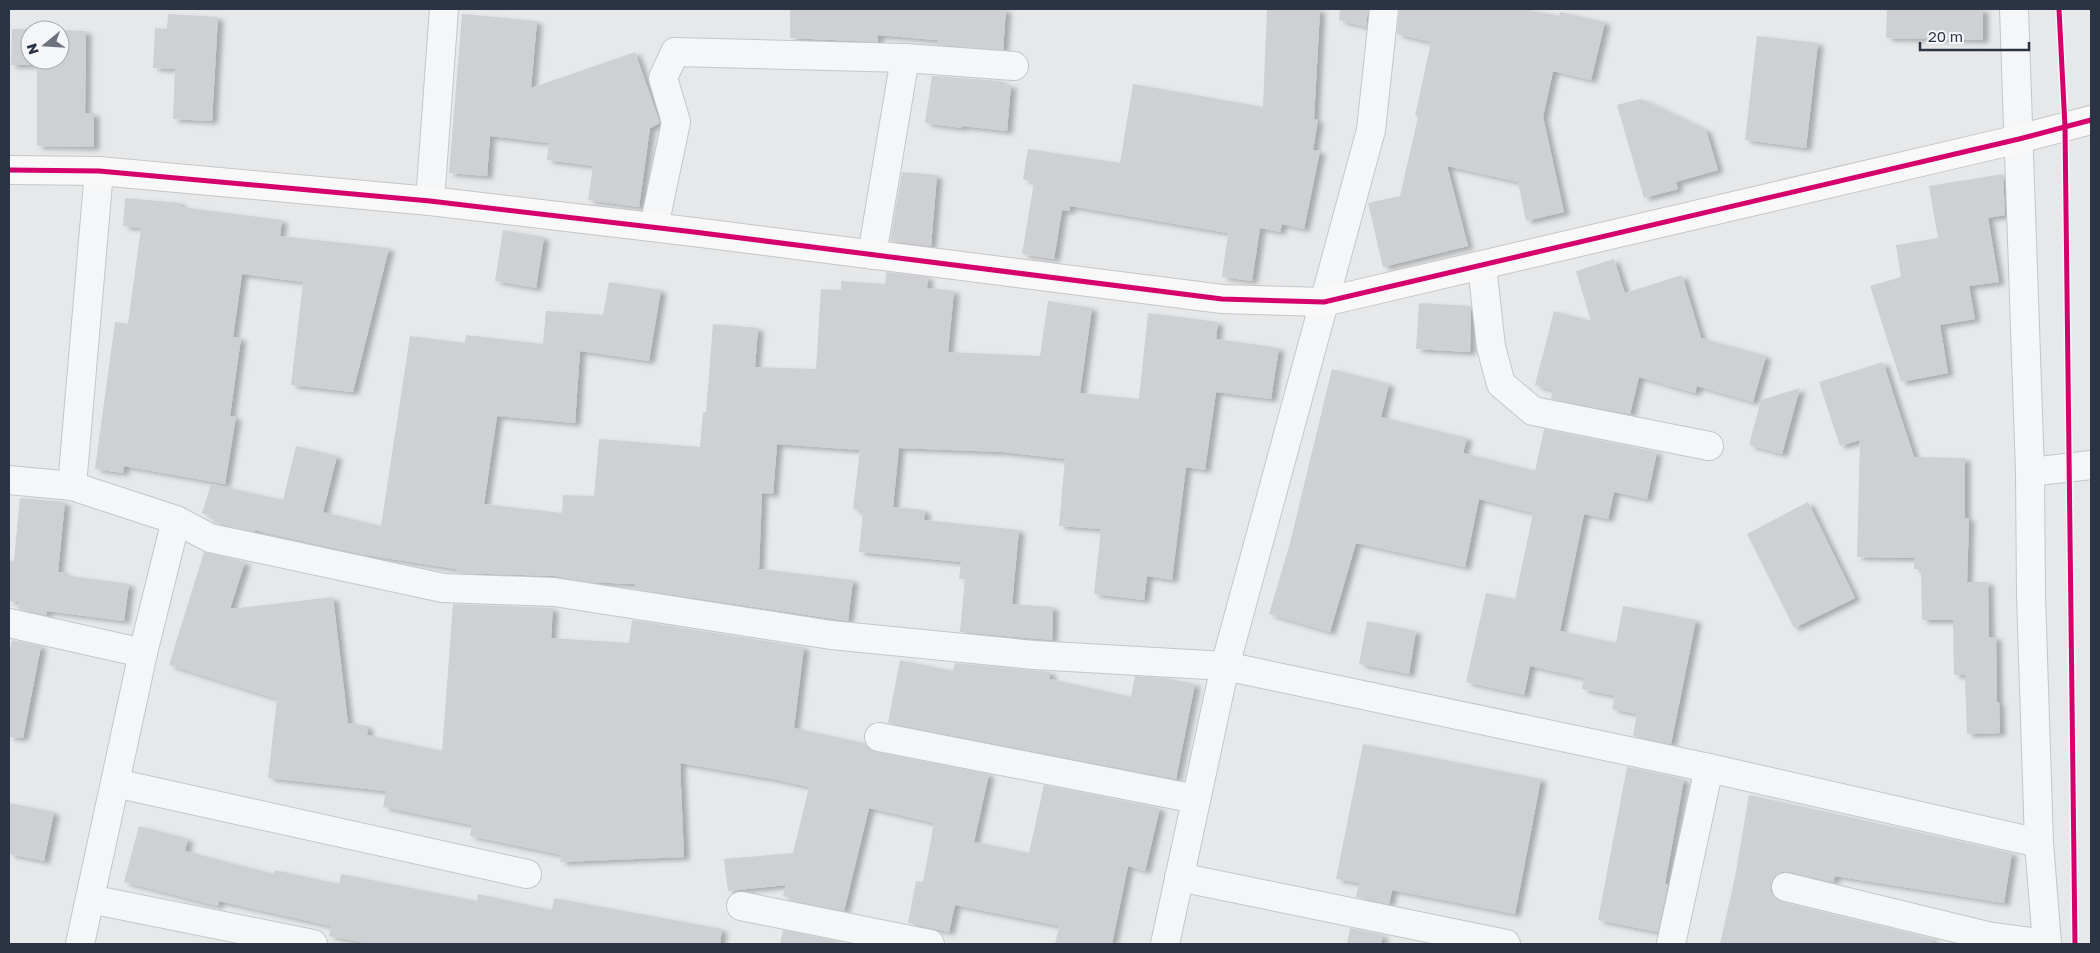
<svg xmlns="http://www.w3.org/2000/svg" width="2100" height="953" viewBox="0 0 2100 953" font-family="'Golos Text',sans-serif">
	<style>
		.building { fill: #ced0d3; filter: url(#shadow) }
		.lines { fill: none; stroke-linecap: round; stroke-linejoin: round }
		.street-casing { stroke: #c4c6c8; stroke-width: 30 }
		.secondary-casing { stroke: #c4c6c8; stroke-width: 30 }
		.street { stroke: #f5f6f7; stroke-width: 28 }
		.secondary { stroke: #f8f8f8; stroke-width: 28 }
		.cycleway-casing { stroke: #f4f6f9; stroke-width: 8 }
		.cycleway { stroke: #d6006c; stroke-width: 5 }
	</style>
	<defs>
		<filter id="shadow"><feDropShadow dx="5.5" dy="3" stdDeviation="2.5" flood-color="#0004"/></filter>
	</defs>
	<rect width="100%" height="100%" fill="#e6e8ea"/>
	<g class="building">
		<path d="M 790,9 L 1006,9 L 1003,50 L 937,45 L 937,40 L 878,35 L 878,42 L 790,38 Z"/>
		<path d="M 1267,9 L 1320,9 L 1314,119 L 1318,120 L 1313,150 L 1320,151 L 1304,229 L 1282,224 L 1280,232 L 1260,228 L 1252,281 L 1222,277 L 1228,233 L 1070,206 L 1070,211 L 1062,210 L 1054,259 L 1022,254 L 1034,182 L 1023,179 L 1028,149 L 1120,163 L 1133,84 L 1263,107 Z"/>
		<path d="M 1340,9 L 1368,9 L 1366,27 L 1339,20 Z"/>
		<path d="M 1399,9 L 1525,9 L 1559,16 L 1560,12 L 1605,22 L 1591,80 L 1553,71 L 1543,117 L 1564,212 L 1526,221 L 1518,182 L 1447,166 L 1468,246 L 1383,267 L 1368,203 L 1400,196 L 1418,117 L 1415,116 L 1431,42 L 1397,34 Z"/>
		<path d="M 1887,9 L 1983,9 L 1983,40 L 1886,38 Z"/>
		<path d="M 168,14 L 218,17 L 212,121 L 173,119 L 175,69 L 153,68 L 155,28 L 167,29 Z"/>
		<path d="M 462,14 L 537,21 L 531,88 L 635,52 L 660,123 L 650,128 L 639,207 L 588,200 L 593,166 L 547,160 L 549,143 L 490,136 L 487,176 L 449,173 Z"/>
		<path d="M 12,29 L 59,30 L 30,30 L 30,60 L 60,60 L 60,30 L 86,31 L 85,113 L 94,113 L 94,147 L 37,146 L 37,65 L 11,65 Z"/>
		<path d="M 1757,36 L 1818,43 L 1806,148 L 1745,140 Z"/>
		<path d="M 932,76 L 1001,81 L 1001,84 L 1011,85 L 1007,131 L 962,126 L 961,128 L 925,123 Z"/>
		<path d="M 1641,99 L 1706,130 L 1718,170 L 1676,182 L 1678,189 L 1644,198 L 1617,105 Z"/>
		<path d="M 902,172 L 937,175 L 931,246 L 890,241 Z"/>
		<path d="M 2003,174 L 2005,215 L 1988,218 L 1999,282 L 1969,286 L 1975,319 L 1940,325 L 1948,373 L 1901,382 L 1870,286 L 1901,277 L 1896,245 L 1938,238 L 1929,186 Z"/>
		<path d="M 125,198 L 181,203 L 181,207 L 282,220 L 280,236 L 389,248 L 353,392 L 291,385 L 303,282 L 242,274 L 233,337 L 241,338 L 230,416 L 236,417 L 225,484 L 124,466 L 123,473 L 95,469 L 115,322 L 128,324 L 141,228 L 123,226 Z"/>
		<path d="M 503,230 L 544,237 L 536,288 L 495,281 Z"/>
		<path d="M 1614,259 L 1625,293 L 1682,275 L 1701,338 L 1766,356 L 1753,402 L 1697,386 L 1695,393 L 1639,377 L 1630,414 L 1551,399 L 1553,390 L 1535,385 L 1554,311 L 1591,321 L 1576,271 Z"/>
		<path d="M 886,272 L 928,277 L 927,288 L 954,291 L 948,352 L 1040,356 L 1048,301 L 1092,308 L 1080,393 L 1139,399 L 1148,313 L 1218,322 L 1216,339 L 1279,348 L 1271,399 L 1216,392 L 1205,470 L 1186,467 L 1172,580 L 1147,576 L 1144,600 L 1094,594 L 1101,529 L 1059,526 L 1065,459 L 1003,452 L 899,448 L 893,507 L 925,510 L 924,520 L 1019,530 L 1012,604 L 1053,607 L 1052,640 L 960,632 L 965,579 L 959,579 L 961,562 L 859,552 L 863,511 L 853,509 L 860,450 L 777,444 L 773,494 L 762,493 L 759,569 L 853,580 L 848,621 L 635,589 L 635,584 L 588,582 L 555,576 L 456,573 L 456,569 L 360,554 L 255,530 L 254,532 L 215,523 L 213,522 L 215,517 L 202,513 L 211,484 L 283,500 L 296,446 L 337,456 L 323,512 L 381,526 L 410,336 L 465,343 L 466,335 L 543,344 L 546,311 L 603,315 L 609,282 L 661,290 L 649,361 L 580,351 L 575,423 L 497,416 L 484,504 L 562,513 L 563,495 L 594,496 L 599,439 L 700,447 L 703,412 L 706,412 L 713,324 L 758,328 L 755,367 L 816,369 L 821,289 L 841,290 L 841,281 L 885,284 Z"/>
		<path d="M 1419,303 L 1471,306 L 1470,352 L 1416,349 Z"/>
		<path d="M 1883,362 L 1914,457 L 1965,458 L 1965,518 L 1969,518 L 1967,582 L 1988,582 L 1989,637 L 1996,637 L 1997,702 L 1999,702 L 2000,733 L 1967,734 L 1965,675 L 1954,675 L 1953,620 L 1922,620 L 1921,569 L 1914,569 L 1914,558 L 1857,557 L 1860,440 L 1840,446 L 1819,382 Z"/>
		<path d="M 1332,369 L 1389,384 L 1381,417 L 1467,438 L 1463,453 L 1535,471 L 1544,429 L 1657,452 L 1647,499 L 1614,492 L 1608,519 L 1584,514 L 1560,631 L 1616,643 L 1623,606 L 1696,620 L 1671,744 L 1633,736 L 1637,714 L 1612,709 L 1615,696 L 1582,689 L 1584,678 L 1530,666 L 1524,695 L 1466,682 L 1486,593 L 1515,599 L 1533,513 L 1479,499 L 1465,567 L 1356,543 L 1330,632 L 1269,614 L 1290,543 Z"/>
		<path d="M 1800,388 L 1782,454 L 1749,445 L 1761,400 Z"/>
		<path d="M 20,498 L 65,502 L 58,572 L 65,572 L 64,575 L 129,584 L 124,621 L 47,611 L 46,615 L 18,609 L 19,602 L 9,601 L 9,560 L 14,561 Z"/>
		<path d="M 1808,502 L 1855,598 L 1794,628 L 1747,534 Z"/>
		<path d="M 204,552 L 245,562 L 230,609 L 333,597 L 348,723 L 368,726 L 367,735 L 442,751 L 453,604 L 553,608 L 551,638 L 629,643 L 632,620 L 804,647 L 794,728 L 864,743 L 869,749 L 876,752 L 989,774 L 974,842 L 1029,853 L 1044,785 L 1160,808 L 1145,871 L 1128,866 L 1112,944 L 1055,944 L 1059,926 L 955,905 L 949,932 L 908,923 L 916,881 L 923,882 L 934,823 L 869,808 L 844,911 L 790,900 L 790,898 L 783,896 L 786,885 L 728,891 L 724,859 L 793,853 L 809,787 L 778,780 L 680,763 L 684,857 L 560,862 L 562,855 L 470,836 L 472,825 L 383,807 L 386,791 L 268,778 L 277,699 L 169,665 Z"/>
		<path d="M 1367,621 L 1416,631 L 1409,674 L 1359,664 Z"/>
		<path d="M 12,640 L 41,646 L 23,738 L 9,737 L 9,654 Z"/>
		<path d="M 900,660 L 953,671 L 955,663 L 1050,672 L 1050,679 L 1131,697 L 1135,676 L 1165,678 L 1195,684 L 1176,779 L 888,723 Z"/>
		<path d="M 1363,744 L 1541,779 L 1515,914 L 1392,890 L 1389,904 L 1356,897 L 1359,883 L 1336,879 Z"/>
		<path d="M 1627,767 L 1684,779 L 1665,884 L 1668,884 L 1658,932 L 1598,920 Z"/>
		<path d="M 1749,795 L 2012,853 L 2004,903 L 1835,876 L 1833,882 L 1790,872 L 1782,872 L 1774,877 L 1771,884 L 1771,892 L 1776,899 L 1782,902 L 1933,939 L 1932,944 L 1720,944 L 1735,877 Z"/>
		<path d="M 9,803 L 54,812 L 44,861 L 9,854 Z"/>
		<path d="M 139,826 L 188,839 L 185,851 L 274,874 L 275,870 L 339,884 L 341,874 L 477,901 L 478,894 L 552,910 L 554,898 L 722,929 L 720,944 L 371,944 L 329,936 L 331,926 L 219,901 L 218,906 L 124,882 Z"/>
		<path d="M 1350,928 L 1383,935 L 1381,944 L 1347,944 Z"/>
		<path d="M 783,930 L 837,941 L 836,944 L 780,944 Z"/>
	</g>
	<g class="lines">
		<g class="street-casing">
			<g id="street">
				<path d="M 2014,9 L 2030,472 L 2031,595 L 2039,843 L 2047,944"/>
				<path d="M 430,201 L 444,9"/>
				<path d="M 654,227 L 676,122 L 663,78 L 675,52 L 905,58 L 1014,66"/>
				<path d="M 872,255 L 905,58"/>
				<path d="M 1482,266 L 1491,347 L 1501,384 L 1533,411 L 1709,446"/>
				<path d="M 2030,472 L 2091,465"/>
				<path d="M 9,480 L 72,486 L 176,520 L 210,538 L 443,588 L 554,592 L 831,635 L 1034,655 L 1225,666 L 1709,768 L 2039,843"/>
				<path d="M 72,486 L 99,171"/>
				<path d="M 9,623 L 143,653"/>
				<path d="M 879,737 L 1196,799"/>
				<path d="M 115,783 L 527,874"/>
				<path d="M 1179,877 L 1506,944"/>
				<path d="M 1786,887 L 1992,937 L 2047,944"/>
				<path d="M 90,899 L 313,944"/>
				<path d="M 741,906 L 930,944"/>
				<path d="M 80,944 L 143,653 L 176,520"/>
				<path d="M 1165,944 L 1225,666 L 1371,130 L 1384,9"/>
				<path d="M 1671,944 L 1709,768"/>
			</g>
		</g>
		<g class="secondary-casing">
			<path id="secondary" d="M 9,170 L 99,171 L 430,201 L 694,232 L 1222,299 L 1324,302 L 2019,139 L 2091,120"/>
		</g>
		<use href="#street" class="street"/>
		<use href="#secondary" class="secondary"/>
		<g class="cycleway-casing">
			<g id="cycleway">
				<path d="M 2059,9 L 2065,127 L 2075,944"/>
				<path d="M 9,170 L 99,171 L 430,201 L 694,232 L 1222,299 L 1324,302 L 2019,139 L 2091,120"/>
			</g>
		</g>
		<use href="#cycleway" class="cycleway"/>
	</g>
	<rect width="2100" height="953" fill="none" stroke="#2b3445" stroke-width="20"/>
	<g transform="translate(45 45) rotate(252)"><circle r="24" fill="#f4f6f9" stroke="#a4a8b1"/>
	<path d="M0-4L9 19L0 12L-9 19Z" fill="#6c737f"/>
	<text y="-8" font-size="14" font-weight="bold" text-anchor="middle" fill="#2b3445">N</text>
	</g>
	<path d="M1920 42v8h109v-8" fill="none" stroke="#2b3445" stroke-width="2.5"/>
	<text x="1928" y="42" font-size="15" fill="#2b3445" stroke="#f4f6f9" stroke-width="4" paint-order="stroke">20 m</text>
</svg>
